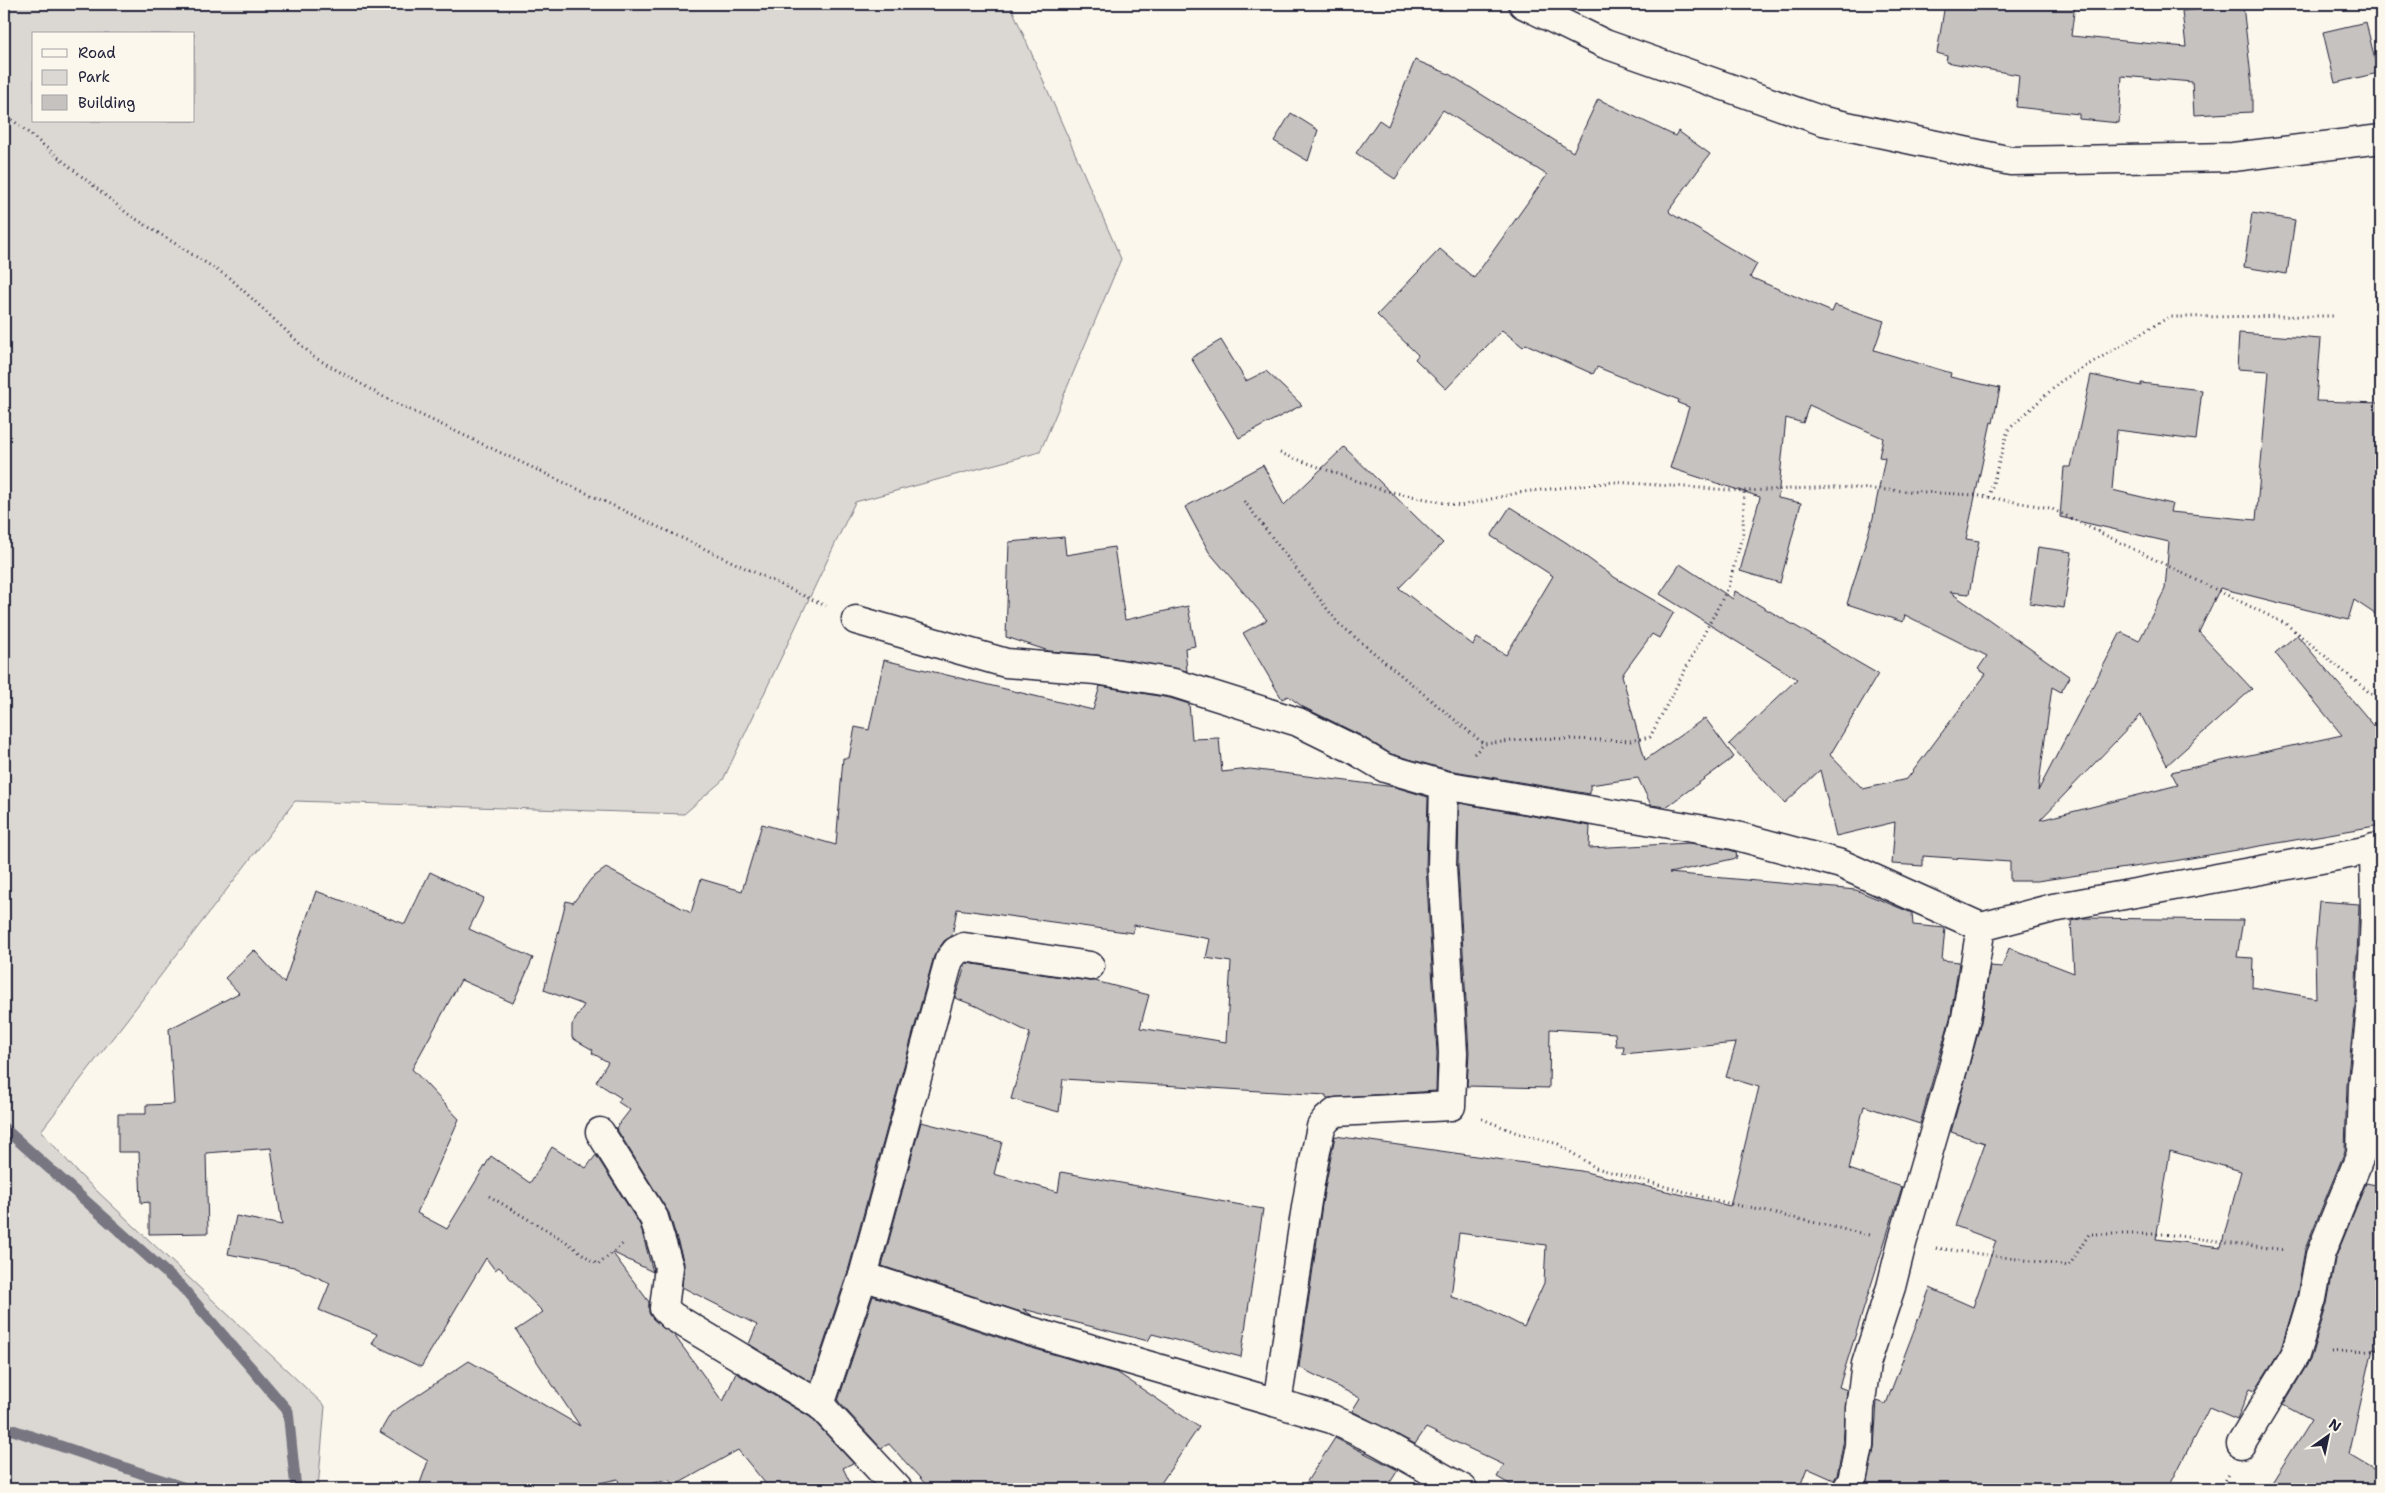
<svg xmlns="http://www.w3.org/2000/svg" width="2385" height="1493" viewBox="0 0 2385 1493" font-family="'Shantell Sans',sans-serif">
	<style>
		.green { fill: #dbd8d3; stroke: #7e7d87; fill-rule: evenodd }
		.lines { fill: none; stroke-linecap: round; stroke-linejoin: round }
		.stream { stroke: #787681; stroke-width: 11 }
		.building { fill: #c6c2c0; stroke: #22223b; fill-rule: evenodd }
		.street-casing { stroke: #22223b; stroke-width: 31 }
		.secondary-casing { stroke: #22223b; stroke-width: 31 }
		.path { stroke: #22223b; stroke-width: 3; stroke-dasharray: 1 4; stroke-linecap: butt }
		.street { stroke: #fbf7ec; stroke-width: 28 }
		.secondary { stroke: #fbf7ec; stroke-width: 28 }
	</style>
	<rect width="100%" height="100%" fill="#fbf7ec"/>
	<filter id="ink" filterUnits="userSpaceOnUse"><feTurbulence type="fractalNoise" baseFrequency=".02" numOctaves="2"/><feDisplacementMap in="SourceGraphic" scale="10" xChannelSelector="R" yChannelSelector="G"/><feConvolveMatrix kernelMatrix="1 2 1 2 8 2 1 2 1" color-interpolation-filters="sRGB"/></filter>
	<g filter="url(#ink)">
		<path class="green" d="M 4,4 L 93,4 L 96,9 L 151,4 L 1010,4 L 1121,259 L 1040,452 L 855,502 L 723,780 L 684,814 L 295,801 L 41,1131 L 80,1175 L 325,1406 L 318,1489 L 4,1489 ZM 34,34 L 194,34 L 194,121 L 34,121 Z"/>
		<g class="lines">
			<g class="stream">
				<path d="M 4,1128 L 181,1286 L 288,1411 L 296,1489"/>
				<path d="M 4,1427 L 188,1489"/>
			</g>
		</g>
		<g class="building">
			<path d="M 1945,4 L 2075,4 L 2071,36 L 2186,47 L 2182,11 L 2243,5 L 2252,86 L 2252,112 L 2194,115 L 2192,82 L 2122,76 L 2119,123 L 2079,119 L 2079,114 L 2016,107 L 2019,75 L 1946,62 L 1947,56 L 1937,53 Z"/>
			<path d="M 2366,22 L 2378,73 L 2335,83 L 2323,32 Z"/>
			<path d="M 1415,60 L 1449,74 L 1573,152 L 1598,99 L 1675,136 L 1678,131 L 1710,154 L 1669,210 L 1670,213 L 1757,264 L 1750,277 L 1832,312 L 1835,305 L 1884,321 L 1874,350 L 1951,373 L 1950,377 L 2000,388 L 1993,423 L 1991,422 L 1966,539 L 1979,541 L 1969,594 L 1950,592 L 2070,677 L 2061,692 L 2052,687 L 2038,791 L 2121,632 L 2139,641 L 2165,589 L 2169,542 L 2060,517 L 2064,467 L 2071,467 L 2091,375 L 2141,386 L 2141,383 L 2202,390 L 2196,440 L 2117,430 L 2112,490 L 2172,504 L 2170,512 L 2256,520 L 2269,371 L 2237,369 L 2239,333 L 2321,339 L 2316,401 L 2381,403 L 2381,618 L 2354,600 L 2348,620 L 2220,588 L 2199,632 L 2252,689 L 2167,765 L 2141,715 L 2040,820 L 2178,785 L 2171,772 L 2342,735 L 2275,653 L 2297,635 L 2376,728 L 2381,727 L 2381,825 L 2174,861 L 2037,881 L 2010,881 L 2010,862 L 1923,856 L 1923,866 L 1892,864 L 1895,822 L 1836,836 L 1820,770 L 1785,803 L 1729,744 L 1797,679 L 1660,594 L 1680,564 L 1733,599 L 1735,591 L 1878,674 L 1830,755 L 1863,789 L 1907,779 L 1986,674 L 1978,669 L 1987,656 L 1905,615 L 1903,622 L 1847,604 L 1873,518 L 1885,458 L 1879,457 L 1883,438 L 1809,405 L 1803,423 L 1786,418 L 1778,498 L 1801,503 L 1780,583 L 1740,571 L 1760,497 L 1670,468 L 1689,407 L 1678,403 L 1679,400 L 1597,367 L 1593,374 L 1526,344 L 1523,347 L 1502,330 L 1446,389 L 1415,359 L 1418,355 L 1377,315 L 1440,249 L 1474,278 L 1547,175 L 1443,110 L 1395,179 L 1356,153 L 1379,120 L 1388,126 Z"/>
			<path d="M 1291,113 L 1318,130 L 1308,161 L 1274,141 Z"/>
			<path d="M 2252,213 L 2295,220 L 2287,274 L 2244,267 Z"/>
			<path d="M 1221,340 L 1246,381 L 1266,371 L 1302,405 L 1239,438 L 1191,358 Z"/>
			<path d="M 1344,447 L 1443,543 L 1399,588 L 1473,645 L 1477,638 L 1506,655 L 1553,576 L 1491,536 L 1510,507 L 1567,543 L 1614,577 L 1674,612 L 1659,638 L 1652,634 L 1622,675 L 1645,760 L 1705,718 L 1734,757 L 1666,807 L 1651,805 L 1638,778 L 1590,785 L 1590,794 L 1448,770 L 1391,754 L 1360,735 L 1303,707 L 1288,696 L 1282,699 L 1243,633 L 1267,620 L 1209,552 L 1185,507 L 1263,465 L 1284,505 Z"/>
			<path d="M 1064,537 L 1066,555 L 1114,547 L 1125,620 L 1188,606 L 1195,646 L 1185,648 L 1187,671 L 1098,655 L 1049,651 L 1006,637 L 1009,542 Z"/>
			<path d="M 2038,547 L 2072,552 L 2064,608 L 2030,603 Z"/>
			<path d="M 884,660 L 1093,710 L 1100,686 L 1170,698 L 1189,704 L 1192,739 L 1219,738 L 1222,772 L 1250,769 L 1395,787 L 1428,797 L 1426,867 L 1437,1053 L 1436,1091 L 1326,1098 L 1326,1095 L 1063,1079 L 1059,1112 L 1011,1099 L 1030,1033 L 976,1006 L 955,998 L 966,963 L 1088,981 L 1095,981 L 1149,995 L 1140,1028 L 1226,1042 L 1231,962 L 1206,958 L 1210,939 L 1134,925 L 1133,933 L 957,909 L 952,936 L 944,941 L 934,956 L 848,1271 L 811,1382 L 749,1344 L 757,1325 L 682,1287 L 684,1263 L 669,1213 L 616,1128 L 630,1110 L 618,1102 L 621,1098 L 596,1082 L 608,1062 L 592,1053 L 593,1050 L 572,1038 L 572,1025 L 584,1005 L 544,990 L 566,901 L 573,903 L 591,879 L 606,868 L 691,913 L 701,879 L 742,891 L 762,824 L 836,845 L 843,758 L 849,758 L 855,727 L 869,730 Z"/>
			<path d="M 1459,803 L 1590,826 L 1589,848 L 1690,843 L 1730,850 L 1736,852 L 1737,858 L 1669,873 L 1856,890 L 1912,913 L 1913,925 L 1945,928 L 1942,960 L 1959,962 L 1951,1015 L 1920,1124 L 1864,1106 L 1849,1169 L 1902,1187 L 1839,1387 L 1847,1390 L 1843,1444 L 1837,1475 L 1834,1480 L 1807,1468 L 1799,1489 L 1518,1489 L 1497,1477 L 1504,1465 L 1426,1428 L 1415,1444 L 1352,1411 L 1360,1398 L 1299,1367 L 1323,1198 L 1335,1136 L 1581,1171 L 1730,1206 L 1759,1087 L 1726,1077 L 1736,1043 L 1623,1054 L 1624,1046 L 1616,1046 L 1615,1033 L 1550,1029 L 1549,1088 L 1467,1086 L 1469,1052 L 1458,866 ZM 1459,1233 L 1546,1245 L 1544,1283 L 1524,1327 L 1479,1304 L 1451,1297 Z"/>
			<path d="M 430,872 L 484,898 L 469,929 L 533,958 L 513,1003 L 461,980 L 412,1069 L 459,1119 L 417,1213 L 447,1229 L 491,1156 L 530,1183 L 552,1147 L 586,1168 L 596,1155 L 640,1225 L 653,1272 L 612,1252 L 649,1302 L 649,1313 L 653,1319 L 674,1335 L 723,1402 L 736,1373 L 810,1417 L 853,1463 L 843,1468 L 853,1489 L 770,1489 L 738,1450 L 674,1486 L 670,1480 L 620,1489 L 618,1479 L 571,1489 L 418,1489 L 428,1461 L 380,1432 L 391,1413 L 469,1361 L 580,1426 L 516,1330 L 543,1312 L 499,1267 L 495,1270 L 486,1258 L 421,1367 L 372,1344 L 377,1334 L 319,1310 L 330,1283 L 294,1267 L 228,1254 L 236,1216 L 282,1225 L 271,1148 L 206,1153 L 208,1233 L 149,1234 L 149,1202 L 141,1203 L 139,1152 L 118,1152 L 118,1114 L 146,1114 L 146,1105 L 174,1104 L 169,1029 L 239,993 L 225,978 L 254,950 L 284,983 L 316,891 L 405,924 Z"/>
			<path d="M 2319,901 L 2359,904 L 2355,1008 L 2347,1083 L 2345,1151 L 2305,1249 L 2297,1295 L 2281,1349 L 2255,1390 L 2250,1388 L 2237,1420 L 2209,1408 L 2168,1489 L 1865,1489 L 1874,1449 L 1877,1401 L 1886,1404 L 1930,1288 L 1973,1307 L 1996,1241 L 1955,1226 L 1985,1143 L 1951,1132 L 1981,1022 L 1990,966 L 2002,967 L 2009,948 L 2074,973 L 2071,921 L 2084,918 L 2243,920 L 2237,957 L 2253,958 L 2252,987 L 2316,998 L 2315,949 ZM 2170,1151 L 2241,1171 L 2221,1247 L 2156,1239 Z"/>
			<path d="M 2381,1061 L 2381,1115 L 2378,1115 Z"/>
			<path d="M 921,1122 L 1002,1142 L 994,1174 L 1058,1192 L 1061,1172 L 1263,1209 L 1241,1357 L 1152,1334 L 1148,1341 L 1023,1309 L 1033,1316 L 882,1266 Z"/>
			<path d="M 2366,1183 L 2381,1186 L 2381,1327 L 2377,1349 L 2373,1348 L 2349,1454 L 2381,1473 L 2381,1489 L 2268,1489 L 2311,1420 L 2283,1405 L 2310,1360 L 2327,1304 L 2335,1259 Z"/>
			<path d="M 873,1296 L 1025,1346 L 1118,1373 L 1199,1427 L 1157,1489 L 930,1489 L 889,1444 L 881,1448 L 838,1401 Z"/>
			<path d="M 1335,1438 L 1398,1470 L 1386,1489 L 1302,1489 Z"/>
		</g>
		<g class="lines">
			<g class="street-casing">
				<g id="street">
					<path d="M 856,620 L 1006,663 L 1096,670 L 1174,683 L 1298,722 L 1353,749 L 1385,768 L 1444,785"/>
					<path d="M 600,1132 L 654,1218 L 669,1267 L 664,1308 L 672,1316 L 820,1405"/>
					<path d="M 863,1276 L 1030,1331 L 1332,1419 L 1376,1440 L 1463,1489"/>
					<path d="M 1277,1402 C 1293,1311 1301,1218 1321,1127 L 1327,1119 L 1336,1112 L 1451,1106 L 1453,1053 L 1442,866 L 1444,785 L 1733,835 L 1841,864 L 1981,927 L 2053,908 L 2381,848"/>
					<path d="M 2241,1444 L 2295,1355 L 2312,1299 L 2320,1255 L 2361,1154 L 2363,1085 L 2371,1009 L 2375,913 L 2374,848"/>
					<path d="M 898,1489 L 820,1405 L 863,1276 L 949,960 L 956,951 L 964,947 L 1090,966"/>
					<path d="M 1847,1489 L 1852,1481 L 1859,1446 L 1860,1408 L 1866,1364 L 1891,1287 L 1902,1243 L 1953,1068 L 1966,1018 L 1981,927"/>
				</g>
			</g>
			<g class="secondary-casing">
				<path id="secondary" d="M 1523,4 L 1605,44 L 1823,121 L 2011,161 L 2233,157 L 2381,139"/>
			</g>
			<g class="path">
				<path d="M 4,113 L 128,214 L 230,278 L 314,357 L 389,400 L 826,606"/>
				<path d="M 1280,453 L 1382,490 L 1460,506 L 1522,492 L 1614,482 L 1744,491 L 1837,487 L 1975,495 L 2050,508 L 2286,624 L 2381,702"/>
				<path d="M 1989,497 L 2008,430 L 2061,381 L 2169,317 L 2333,316"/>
				<path d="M 1244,501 L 1338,623 L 1484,744 L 1539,738 L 1630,741 L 1650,737 L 1728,588 L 1743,533 L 1744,491"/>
				<path d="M 1474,754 L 1484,744"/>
				<path d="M 1482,1119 L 1515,1132 L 1558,1144 L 1596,1168 L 1719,1201 L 1869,1235"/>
				<path d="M 489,1196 L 565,1241 L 598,1265 L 625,1242"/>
				<path d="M 1936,1248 L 2069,1266 L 2089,1234 L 2164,1234 L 2285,1250"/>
				<path d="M 2331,1353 L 2381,1349"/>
				<path d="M 2220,1489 L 2228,1474"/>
			</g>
			<use href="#street" class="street"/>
			<use href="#secondary" class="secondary"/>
		</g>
	</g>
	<rect width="2385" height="1493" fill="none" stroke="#fbf7ec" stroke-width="20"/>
	<rect x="10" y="10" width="2365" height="1473" fill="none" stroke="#22223b" stroke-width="2" filter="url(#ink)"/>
	<rect x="32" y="32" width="162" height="90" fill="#fbf7ec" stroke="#a4a2a5"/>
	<rect x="42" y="49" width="25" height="8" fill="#fbf7ec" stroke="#a4a2a5"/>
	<text x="78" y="58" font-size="15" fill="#22223b">Road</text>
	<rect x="42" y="70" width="25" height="15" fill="#dbd8d3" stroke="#a4a2a5"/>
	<text x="78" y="82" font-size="15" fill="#22223b">Park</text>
	<rect x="42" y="95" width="25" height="15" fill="#c6c2c0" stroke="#a4a2a5"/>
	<text x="78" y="108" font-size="15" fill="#22223b">Building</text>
	<g transform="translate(2328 1436) rotate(33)" stroke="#fbf7ec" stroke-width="4" paint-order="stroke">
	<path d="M0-4L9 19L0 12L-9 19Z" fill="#22223b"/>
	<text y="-8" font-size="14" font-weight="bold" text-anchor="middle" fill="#22223b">N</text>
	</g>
</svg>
